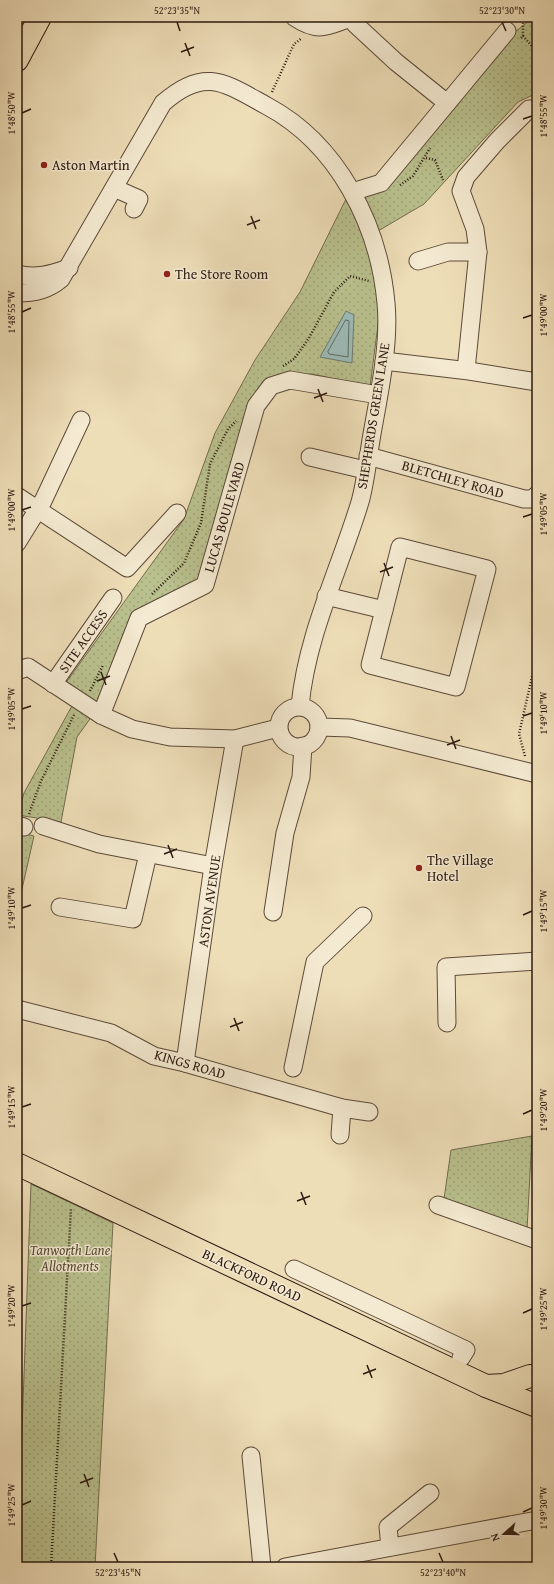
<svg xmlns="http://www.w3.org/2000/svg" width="554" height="1584" viewBox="0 0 554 1584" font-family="'Gentium Book Plus',serif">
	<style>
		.green { fill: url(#green-dots); stroke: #726c4e }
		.water { fill: #9bbbb6; stroke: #6e7a73 }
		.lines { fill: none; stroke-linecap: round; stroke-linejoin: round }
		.shore { stroke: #636a62; stroke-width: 1 }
		.minor-casing { stroke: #5c4a39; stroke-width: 19 }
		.major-casing { stroke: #2b180f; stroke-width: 24 }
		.highway-casing { stroke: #2b180f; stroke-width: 24 }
		.path { stroke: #2b180f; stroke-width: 2.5; stroke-dasharray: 1 2; stroke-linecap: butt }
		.minor { stroke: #f4ead1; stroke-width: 17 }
		.major { stroke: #eedeb8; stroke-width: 22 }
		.highway { stroke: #eedeb8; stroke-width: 22 }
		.ticks { fill: none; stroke: #2b180f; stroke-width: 1.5 }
		.poi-dot { fill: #8f2418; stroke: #f4ead1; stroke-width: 1.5 }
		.labels { text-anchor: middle; stroke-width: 3; stroke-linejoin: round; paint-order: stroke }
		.poi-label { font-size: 14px; fill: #2b180f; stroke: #f4ead1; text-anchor: start }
		.street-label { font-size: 14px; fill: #2b180f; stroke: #f4ead1 }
		.park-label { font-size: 14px; font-style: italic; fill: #564b35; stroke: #f4ead1 }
		.neatline { fill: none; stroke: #2b180f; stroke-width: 1.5 }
		.ticks-label { font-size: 10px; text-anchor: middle; fill: #2b180f }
	</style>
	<defs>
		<pattern id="green-dots" width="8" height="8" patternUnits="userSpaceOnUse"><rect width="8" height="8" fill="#b9c18e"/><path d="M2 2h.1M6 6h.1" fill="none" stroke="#9fa579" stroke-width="1.8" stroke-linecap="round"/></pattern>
	</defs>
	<rect width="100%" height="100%" fill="#eedeb8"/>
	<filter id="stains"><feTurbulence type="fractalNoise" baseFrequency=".005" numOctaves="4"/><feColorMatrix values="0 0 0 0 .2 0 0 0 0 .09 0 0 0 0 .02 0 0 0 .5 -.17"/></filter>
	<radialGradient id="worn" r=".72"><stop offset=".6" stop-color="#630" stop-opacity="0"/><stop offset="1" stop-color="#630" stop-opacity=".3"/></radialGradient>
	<g class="green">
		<path d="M 534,17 L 537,17 L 537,93 L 518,102 L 424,204 L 378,231 L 360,196 L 511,35 Z"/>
		<path d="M 348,195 L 375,268 L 380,309 L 370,387 L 313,374 L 291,375 L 253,399 L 198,582 L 136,615 L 100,706 L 65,684 L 184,519 L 215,433 L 255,360 L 300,292 Z"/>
		<path d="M 73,704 L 92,716 L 77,737 L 61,822 L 18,815 L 24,793 Z"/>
		<path d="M 17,832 L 34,836 L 17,911 Z"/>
		<path d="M 532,1136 L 527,1230 L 444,1199 L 451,1150 Z"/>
		<path d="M 31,1184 L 113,1223 L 95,1567 L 17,1567 Z"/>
	</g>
	<path class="water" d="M 346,311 L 354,315 L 352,363 L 320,357 Z"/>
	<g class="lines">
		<path class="shore" d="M 346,320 L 349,321 L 348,357 L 329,354 L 328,352 Z"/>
		<g class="minor-casing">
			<g id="minor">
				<path d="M 294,17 C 319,34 327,26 353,17 L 355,24 L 396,62 L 447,103"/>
				<path d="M 114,188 L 139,199 L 134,209"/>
				<path d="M 352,192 L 381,183 L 507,31"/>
				<path d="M 418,261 L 448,252 L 478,252"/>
				<path d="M 17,274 C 36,279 51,274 69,268"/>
				<path d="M 17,293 C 35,293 48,290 61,279 L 163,103 C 205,66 225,83 267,106 C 338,144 379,225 386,303 C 390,344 379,394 372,434 C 368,456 366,481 360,502 C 339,571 307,634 300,706"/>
				<path d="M 384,361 L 469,371 L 537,382"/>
				<path d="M 466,370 L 478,252 L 475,229 L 461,191 L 466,177 L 497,141 L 529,109 L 537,109"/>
				<path d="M 368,456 L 524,499 L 532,499 L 537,495"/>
				<path d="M 310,457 L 365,470"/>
				<path d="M 17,496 L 127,568 L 177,513"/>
				<path d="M 17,543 L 43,501 L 81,420"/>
				<path d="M 400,547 L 487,569 L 456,687 L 370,665 Z"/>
				<path d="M 326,596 L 384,610"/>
				<path d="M 17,671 L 28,667 L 101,715 L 132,729 L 170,737 L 235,739 L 278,728"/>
				<path d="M 53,684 L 113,598"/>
				<circle cx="299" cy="727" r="20"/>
				<path d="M 101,715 L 139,618 L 205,585 L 256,406 L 271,386 L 290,380 L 378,395"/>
				<path d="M 319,727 L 350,728 L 537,774"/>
				<path d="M 17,825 L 24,827"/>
				<path d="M 43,826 L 99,844 L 213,866"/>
				<path d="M 60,907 L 133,919 L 148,854"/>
				<path d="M 273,912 L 285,833 L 301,777 L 303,746"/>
				<path d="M 17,1009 L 111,1033 L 154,1056 L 185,1063 L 342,1108 L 369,1112"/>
				<path d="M 447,1023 L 446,967 L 537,961"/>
				<path d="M 185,1063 L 213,866 L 235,739"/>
				<path d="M 293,1068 L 315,962 L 363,916"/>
				<path d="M 340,1135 L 342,1108"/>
				<path d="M 438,1205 L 537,1240"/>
				<path d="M 294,1269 L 466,1350 L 461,1358"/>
				<path d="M 251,1456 L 262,1567"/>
				<path d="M 390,1547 L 388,1527 L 430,1493"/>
				<path d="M 285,1567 L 537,1520"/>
			</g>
		</g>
		<g class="major-casing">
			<g id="major">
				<path d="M 17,1164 L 486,1386 L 537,1406"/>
				<path d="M 486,1386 L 504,1385 L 530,1376"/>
			</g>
		</g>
		<g class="highway-casing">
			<path id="highway" d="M 17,60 L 40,17"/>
		</g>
		<g class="path">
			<path d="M 523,36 L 537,52"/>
			<path d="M 521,38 L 523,36 L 523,17"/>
			<path d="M 272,92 L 294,44 L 302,38"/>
			<path d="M 426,158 L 435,160 L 443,180"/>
			<path d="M 400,185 L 413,176 L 430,148"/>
			<path d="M 283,366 L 294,359 L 309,338 L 334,292 L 350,276 L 369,281"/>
			<path d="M 537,551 L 537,563"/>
			<path d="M 152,594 L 184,563 L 201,523 L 210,464 L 228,429 L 236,421"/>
			<path d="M 90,691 L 103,665"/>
			<path d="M 525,756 L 519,734 L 537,655"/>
			<path d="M 29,814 L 41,781 L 74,715"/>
			<path d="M 51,1567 L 71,1208"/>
		</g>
		<use href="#minor" class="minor"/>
		<use href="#major" class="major"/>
		<use href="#highway" class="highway"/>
	</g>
	<path class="ticks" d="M 177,22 L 180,31M 502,22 L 506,31M 185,43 L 190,56M 181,52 L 194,47M 22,113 L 31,109M 523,119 L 532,116M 251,216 L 256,229M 247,225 L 260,220M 22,312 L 31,308M 523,318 L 532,315M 318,389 L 323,402M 314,398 L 327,393M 22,510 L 31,507M 523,517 L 532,514M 384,563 L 389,576M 380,572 L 393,567M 101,672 L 106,685M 97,681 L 110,676M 22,709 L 31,706M 523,716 L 532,713M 451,736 L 456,749M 447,745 L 460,740M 168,845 L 173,858M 164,854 L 177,849M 22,908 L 31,905M 523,915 L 532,911M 234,1018 L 239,1031M 230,1027 L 243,1022M 22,1107 L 31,1104M 523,1114 L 532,1110M 301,1192 L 306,1205M 297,1201 L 310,1196M 22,1306 L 31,1303M 523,1313 L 532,1309M 367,1365 L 372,1378M 363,1374 L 376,1369M 84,1474 L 89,1487M 80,1483 L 93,1478M 22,1505 L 31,1501M 523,1512 L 532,1508M 114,1553 L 118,1562M 439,1553 L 443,1562"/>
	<g class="poi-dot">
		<circle cx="44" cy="165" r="4"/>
		<circle cx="167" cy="274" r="4"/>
		<circle cx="419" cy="868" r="4"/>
	</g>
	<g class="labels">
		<g class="poi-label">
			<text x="52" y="170">Aston Martin</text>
			<text x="175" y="279">The Store Room</text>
			<text x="427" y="865">The Village<tspan x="427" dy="16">Hotel</tspan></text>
		</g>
		<g class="street-label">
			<text transform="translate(373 416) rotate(-81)" y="5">SHEPHERDS GREEN LANE</text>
			<text transform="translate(453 479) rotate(16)" y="5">BLETCHLEY ROAD</text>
			<text transform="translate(224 517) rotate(-74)" y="5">LUCAS BOULEVARD</text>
			<text transform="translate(83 641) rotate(-55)" y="5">SITE ACCESS</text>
			<text transform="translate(209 901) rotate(-82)" y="5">ASTON AVENUE</text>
			<text transform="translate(190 1064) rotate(16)" y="5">KINGS ROAD</text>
			<text transform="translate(252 1275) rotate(25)" y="5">BLACKFORD ROAD</text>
		</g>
		<g class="park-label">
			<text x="70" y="1255">Tanworth Lane<tspan x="70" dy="16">Allotments</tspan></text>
		</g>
	</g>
	<rect width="554" height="1584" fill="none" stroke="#eedeb8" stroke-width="44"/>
	<g transform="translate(504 1534) rotate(249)" stroke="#f4ead1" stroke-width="3" paint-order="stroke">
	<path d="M0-3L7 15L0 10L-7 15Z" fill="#2b180f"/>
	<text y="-6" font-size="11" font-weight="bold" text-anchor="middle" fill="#2b180f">N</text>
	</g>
	<rect x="22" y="22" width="510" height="1540" class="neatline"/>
	<g class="ticks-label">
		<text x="177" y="14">52°23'35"N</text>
		<text x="502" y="14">52°23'30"N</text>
		<text transform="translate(11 113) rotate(-90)" y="4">1°48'50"W</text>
		<text transform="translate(543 116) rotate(-90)" y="4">1°48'55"W</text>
		<text transform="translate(11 312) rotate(-90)" y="4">1°48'55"W</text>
		<text transform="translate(543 315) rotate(-90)" y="4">1°49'00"W</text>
		<text transform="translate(11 510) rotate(-90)" y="4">1°49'00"W</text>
		<text transform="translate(543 514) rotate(-90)" y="4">1°49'05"W</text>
		<text transform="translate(11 709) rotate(-90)" y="4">1°49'05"W</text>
		<text transform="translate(543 713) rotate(-90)" y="4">1°49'10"W</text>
		<text transform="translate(11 908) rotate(-90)" y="4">1°49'10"W</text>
		<text transform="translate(543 911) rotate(-90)" y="4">1°49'15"W</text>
		<text transform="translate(11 1107) rotate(-90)" y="4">1°49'15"W</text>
		<text transform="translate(543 1110) rotate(-90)" y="4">1°49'20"W</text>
		<text transform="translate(11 1306) rotate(-90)" y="4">1°49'20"W</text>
		<text transform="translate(543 1309) rotate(-90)" y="4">1°49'25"W</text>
		<text transform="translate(11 1505) rotate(-90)" y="4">1°49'25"W</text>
		<text transform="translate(543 1508) rotate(-90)" y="4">1°49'30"W</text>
		<text x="118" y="1576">52°23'45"N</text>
		<text x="443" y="1576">52°23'40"N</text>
	</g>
	<rect width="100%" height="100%" filter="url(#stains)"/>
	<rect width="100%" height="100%" fill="url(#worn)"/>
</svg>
